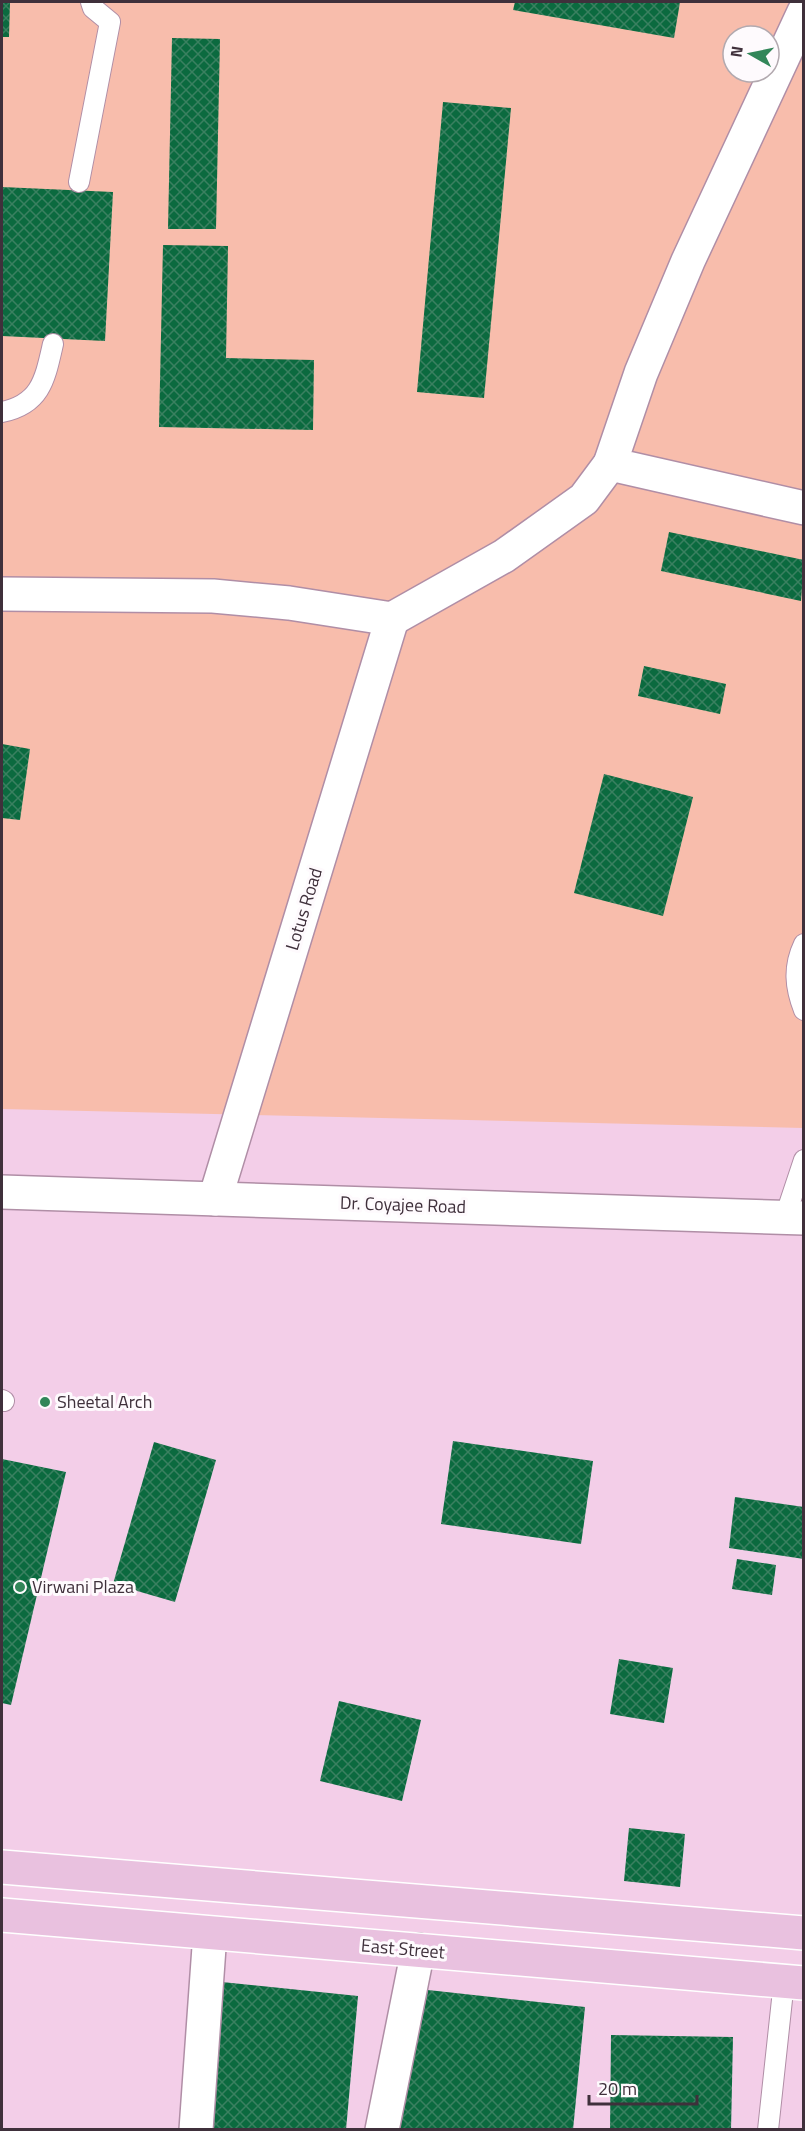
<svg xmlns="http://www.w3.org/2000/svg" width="805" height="2131" viewBox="0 0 805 2131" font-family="'Titillium Web',sans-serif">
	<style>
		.park { fill: #f8bdac; fill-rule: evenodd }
		.building { fill: url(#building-cross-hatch) }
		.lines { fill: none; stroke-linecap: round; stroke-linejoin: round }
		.service-casing { stroke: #b08ea6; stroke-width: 22 }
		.minor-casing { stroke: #b08ea6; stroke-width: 36 }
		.tertiary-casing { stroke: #b08ea6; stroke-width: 36 }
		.primary-casing { stroke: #fff; stroke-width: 36 }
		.service { stroke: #fff; stroke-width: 20 }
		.minor { stroke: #fff; stroke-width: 33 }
		.tertiary { stroke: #fff; stroke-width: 33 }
		.primary { stroke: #e9c1df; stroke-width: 33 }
		.poi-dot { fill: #328659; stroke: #fefafd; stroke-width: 2 }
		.labels { text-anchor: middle; stroke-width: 6; stroke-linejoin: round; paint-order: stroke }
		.street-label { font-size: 18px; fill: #3f303b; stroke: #fefafd }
		.poi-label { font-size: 18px; fill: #3f303b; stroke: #fefafd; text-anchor: start }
	</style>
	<defs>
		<pattern id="building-cross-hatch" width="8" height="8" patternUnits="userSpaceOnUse" patternTransform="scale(1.5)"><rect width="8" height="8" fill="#0b6a3f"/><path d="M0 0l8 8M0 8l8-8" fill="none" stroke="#3a8060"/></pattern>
	</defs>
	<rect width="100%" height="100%" fill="#f3cee8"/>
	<path class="park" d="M 2,2 L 803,2 L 803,1128 L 2,1109 ZM 733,36 L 769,36 L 769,72 L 733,72 Z"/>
	<g class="building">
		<path d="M 2,2 L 10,2 L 9,37 L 2,37 Z"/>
		<path d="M 515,2 L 680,2 L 674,38 L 513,10 Z"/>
		<path d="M 172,38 L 220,39 L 216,229 L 168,229 Z"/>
		<path d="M 443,102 L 511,108 L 484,398 L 417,392 Z"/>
		<path d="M 2,187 L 113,192 L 105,341 L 2,336 Z"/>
		<path d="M 163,245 L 228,246 L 226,358 L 314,360 L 313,430 L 159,427 Z"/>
		<path d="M 669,532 L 804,560 L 801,601 L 661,571 Z"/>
		<path d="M 644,666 L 726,684 L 720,714 L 638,696 Z"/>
		<path d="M 2,744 L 30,749 L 20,820 L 2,818 Z"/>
		<path d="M 604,774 L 693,797 L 663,916 L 574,893 Z"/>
		<path d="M 453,1441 L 593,1461 L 581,1544 L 441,1524 Z"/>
		<path d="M 154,1442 L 216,1460 L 175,1602 L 113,1584 Z"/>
		<path d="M 2,1459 L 66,1472 L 11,1705 L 2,1703 Z"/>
		<path d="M 735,1497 L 804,1507 L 804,1559 L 729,1548 Z"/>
		<path d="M 737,1559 L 776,1565 L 772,1595 L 732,1589 Z"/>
		<path d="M 619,1659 L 673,1668 L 664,1723 L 610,1714 Z"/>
		<path d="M 339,1701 L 421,1720 L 402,1801 L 320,1781 Z"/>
		<path d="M 629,1828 L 685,1834 L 680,1887 L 624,1881 Z"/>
		<path d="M 222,1982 L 358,1996 L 346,2130 L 212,2130 Z"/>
		<path d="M 428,1990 L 585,2007 L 573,2130 L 399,2130 Z"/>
		<path d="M 611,2035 L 733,2037 L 731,2130 L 610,2130 Z"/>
	</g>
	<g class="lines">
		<g class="service-casing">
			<g id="service">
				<path d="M 79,182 L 110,22 L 93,8 L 91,2"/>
				<path d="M 2,412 C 41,404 45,379 53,344"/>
				<path d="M 804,944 C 793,967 795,987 804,1010"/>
				<path d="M 785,1217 L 804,1160"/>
				<path d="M 2,1400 L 4,1401"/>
				<path d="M 768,2130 L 784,1981"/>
			</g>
		</g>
		<g class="minor-casing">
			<g id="minor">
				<path d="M 2,594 L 213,596 L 289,603 L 392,619 L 504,556 L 584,499 L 610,464"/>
				<path d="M 2,1192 L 804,1218"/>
				<path d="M 215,1199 L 392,619"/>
				<path d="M 196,2130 L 210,1933"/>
				<path d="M 382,2130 L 418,1950"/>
			</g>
		</g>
		<g class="tertiary-casing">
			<path id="tertiary" d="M 804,12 L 688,261 L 641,373 L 610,464 L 804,508"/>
		</g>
		<g class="primary-casing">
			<g id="primary">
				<path d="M 2,1867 L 804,1933"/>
				<path d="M 2,1915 L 804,1983"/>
			</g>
		</g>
		<use href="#service" class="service"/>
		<use href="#minor" class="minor"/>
		<use href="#tertiary" class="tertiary"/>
		<use href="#primary" class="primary"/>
	</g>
	<g class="poi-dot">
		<circle cx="45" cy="1402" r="6"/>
		<circle cx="20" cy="1587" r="6"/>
	</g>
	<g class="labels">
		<g class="street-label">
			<text transform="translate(304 909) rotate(-73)" y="6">Lotus Road</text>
			<text transform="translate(403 1205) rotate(2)" y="6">Dr. Coyajee Road</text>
			<text transform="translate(403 1949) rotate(5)" y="6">East Street</text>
		</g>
		<g class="poi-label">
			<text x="57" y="1408">Sheetal Arch</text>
			<text x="32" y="1593">Virwani Plaza</text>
		</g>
	</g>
	<rect width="805" height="2131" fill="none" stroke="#3f303b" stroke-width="6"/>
	<g transform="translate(751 54) rotate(279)"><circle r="28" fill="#fefafd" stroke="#b2a9af" stroke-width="1.5"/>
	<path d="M0-4.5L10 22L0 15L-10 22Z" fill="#328659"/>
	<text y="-9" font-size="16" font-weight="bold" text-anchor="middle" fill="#3f303b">N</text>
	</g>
	<path d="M589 2095v9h108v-9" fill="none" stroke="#3f303b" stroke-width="3"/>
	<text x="598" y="2095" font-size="18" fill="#3f303b" stroke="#fefafd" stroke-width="4.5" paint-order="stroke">20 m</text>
</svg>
